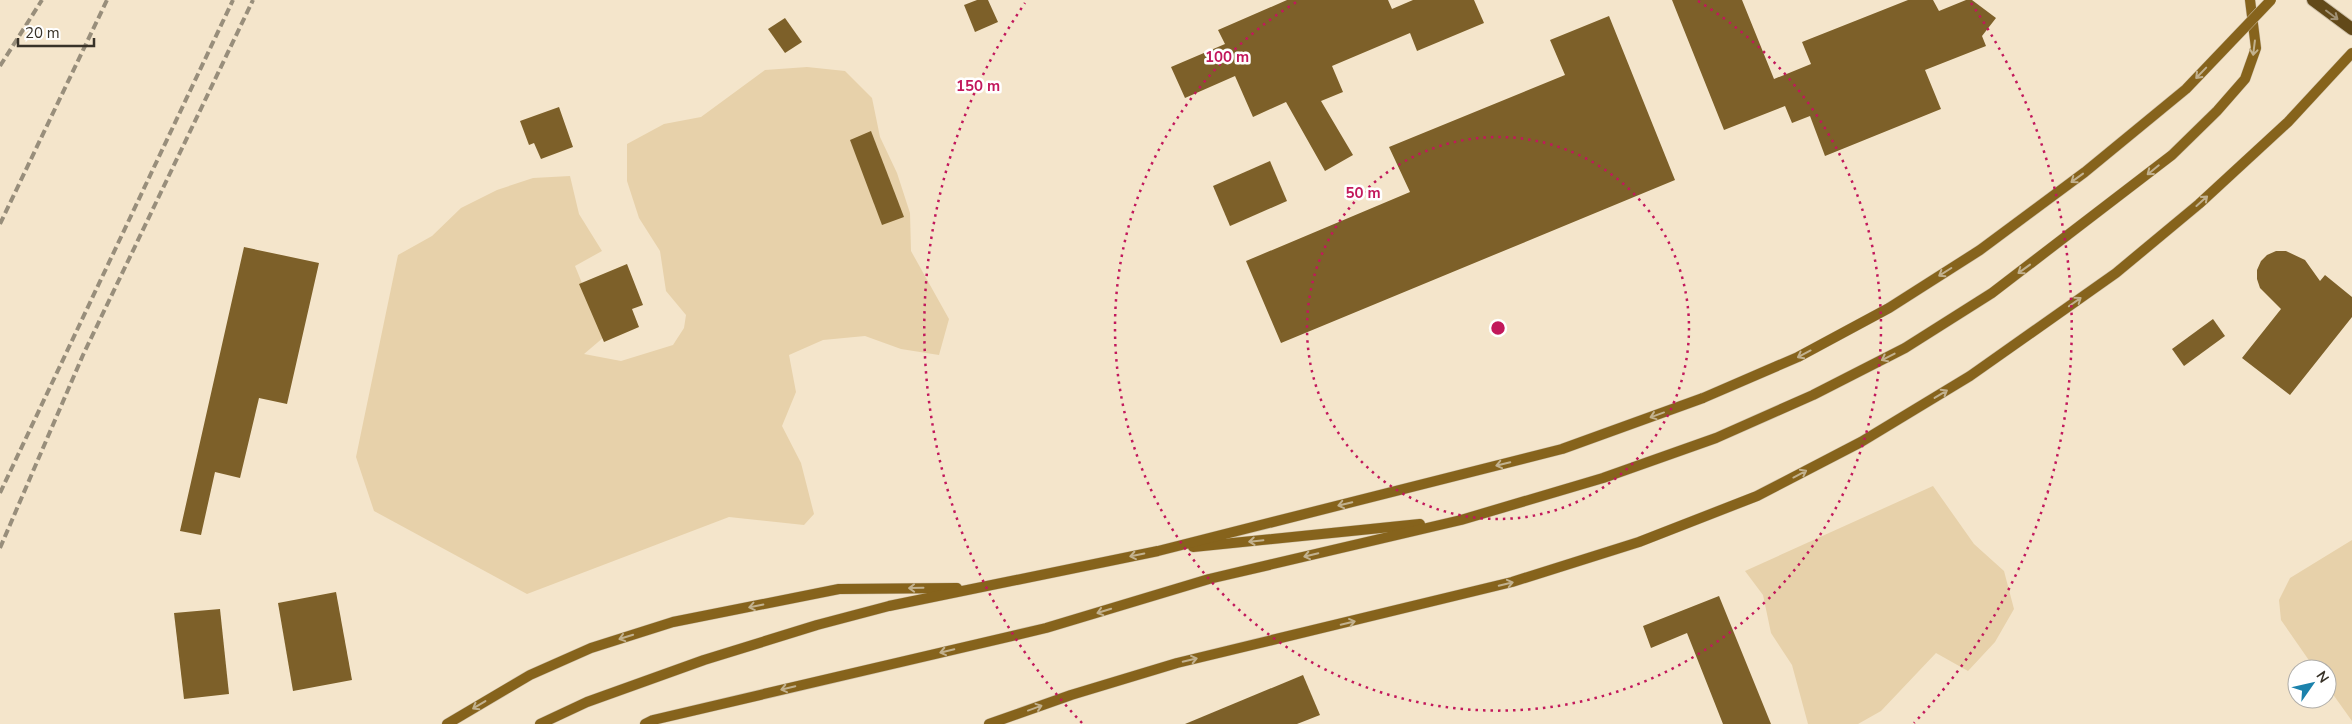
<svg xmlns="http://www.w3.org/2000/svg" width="2352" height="724" viewBox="0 0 2352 724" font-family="'Nunito Sans',sans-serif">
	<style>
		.green { fill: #e7d1aa }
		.building { fill: #7d6029 }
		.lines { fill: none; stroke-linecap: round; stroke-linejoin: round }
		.secondary-casing { stroke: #cec1aa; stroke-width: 11 }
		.primary-casing { stroke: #cec1aa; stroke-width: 14 }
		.secondary { stroke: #86631c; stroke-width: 10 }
		.primary { stroke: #624919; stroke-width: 12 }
		.rail { stroke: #988e7b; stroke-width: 4; stroke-dasharray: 8 4; stroke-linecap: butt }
		.secondary-bridge-casing { stroke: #cec1aa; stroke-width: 11; stroke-linecap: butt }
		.secondary-bridge { stroke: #86631c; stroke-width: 10 }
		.oneway { stroke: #a19275 }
		.oneway2 { stroke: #c2b18e }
		.ring { fill: none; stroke: #c2185b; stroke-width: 2.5; stroke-dasharray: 2.5 5 }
		.centre { fill: #c2185b; stroke: #fff; stroke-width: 2.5 }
		.ring-label { font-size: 15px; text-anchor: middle; font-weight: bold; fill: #c2185b; stroke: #fff; stroke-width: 5; stroke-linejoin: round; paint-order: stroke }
	</style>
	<rect width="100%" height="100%" fill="#f4e5cb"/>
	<g class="green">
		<path d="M 807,67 L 845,71 L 872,98 L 880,137 L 897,173 L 910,213 L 911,251 L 949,319 L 939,355 L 901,349 L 865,336 L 823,340 L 789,355 L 796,392 L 782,426 L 801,463 L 814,514 L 804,525 L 729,517 L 527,594 L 374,511 L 356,457 L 398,255 L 432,236 L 461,208 L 497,190 L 533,178 L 570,176 L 579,214 L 602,251 L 575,266 L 604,337 L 584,354 L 621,361 L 673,345 L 684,328 L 686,315 L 666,291 L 660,251 L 639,218 L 627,181 L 627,144 L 664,124 L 701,117 L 765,70 Z"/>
		<path d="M 1933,486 L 1974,544 L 2004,571 L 2014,609 L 1995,642 L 1968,671 L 1936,653 L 1881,711 L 1858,724 L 1808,724 L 1792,665 L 1771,633 L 1763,595 L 1745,571 Z"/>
		<path d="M 2352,540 L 2352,721 L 2327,686 L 2327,669 L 2315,669 L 2281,620 L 2279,600 L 2290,578 Z"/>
	</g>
	<g class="building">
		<path d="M 977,0 L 988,0 L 998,22 L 975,32 L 964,5 Z"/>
		<path d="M 1287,0 L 1388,0 L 1392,9 L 1413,0 L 1474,0 L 1484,23 L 1417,51 L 1410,33 L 1332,66 L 1343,92 L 1321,101 L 1353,155 L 1325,171 L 1286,102 L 1253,117 L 1235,76 L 1185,98 L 1171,67 L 1225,44 L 1218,30 Z"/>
		<path d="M 1672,0 L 1742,0 L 1774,79 L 1811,64 L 1802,42 L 1908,0 L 1933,0 L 1939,11 L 1966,0 L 1972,0 L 1996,18 L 1982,36 L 1986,46 L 1925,70 L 1941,109 L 1825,156 L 1810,116 L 1792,123 L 1785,106 L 1724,130 Z"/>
		<path d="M 1609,16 L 1675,180 L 1281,343 L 1246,261 L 1410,192 L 1389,147 L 1565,75 L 1550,40 Z"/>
		<path d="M 785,18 L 802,42 L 785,53 L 768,29 Z"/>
		<path d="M 559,107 L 573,147 L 541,159 L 534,143 L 529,145 L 520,121 Z"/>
		<path d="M 871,131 L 904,217 L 882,225 L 850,140 Z"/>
		<path d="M 1270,161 L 1287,201 L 1230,226 L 1213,186 Z"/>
		<path d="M 244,247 L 319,263 L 287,404 L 259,398 L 240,478 L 215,472 L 201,535 L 180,531 Z"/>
		<path d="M 2276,251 L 2286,251 L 2305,260 L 2320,281 L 2325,275 L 2352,297 L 2352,317 L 2290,395 L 2242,358 L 2281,309 L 2260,288 L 2257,279 L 2257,270 L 2261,261 L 2267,255 Z"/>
		<path d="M 627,264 L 643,305 L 632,309 L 639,327 L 604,342 L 579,284 Z"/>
		<path d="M 2213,319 L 2225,336 L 2184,366 L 2172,349 Z"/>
		<path d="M 336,592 L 352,680 L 293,691 L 278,603 Z"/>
		<path d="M 1719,596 L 1771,724 L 1723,724 L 1687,633 L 1651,648 L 1643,626 Z"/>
		<path d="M 220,609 L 229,694 L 184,699 L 174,613 Z"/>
		<path d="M 1303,675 L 1320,715 L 1297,724 L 1185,724 Z"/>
	</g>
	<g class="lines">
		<g class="secondary-casing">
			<g id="secondary">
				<path d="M 1193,547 L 1420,524"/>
				<path d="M 447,724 L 530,675 L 591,648 L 673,622 L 839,589 L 957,588"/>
				<path d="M 540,724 L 587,702 L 704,660 L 817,625 L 889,606 L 1158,551 L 1562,449 L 1703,398"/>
				<path d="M 645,724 L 653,720 L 1046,628 L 1209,579 L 1461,520 L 1603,478 L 1716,438 L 1813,395 L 1905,348 L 1992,293 L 2172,155 L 2217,111 L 2245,79 L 2256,48 L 2250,0"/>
				<path d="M 989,724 L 1071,695 L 1177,663 L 1512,582 L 1639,542 L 1757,496 L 1861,442 L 1970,376 L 2116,273 L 2199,204 L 2288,122 L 2352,53"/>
			</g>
		</g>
		<g class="primary-casing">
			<path id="primary" d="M 2313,0 L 2352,29"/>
		</g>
		<use href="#secondary" class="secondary"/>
		<use href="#primary" class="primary"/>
		<g class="rail">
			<path d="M 0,66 L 42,0"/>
			<path d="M 0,224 L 107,0"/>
			<path d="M 0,493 L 233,0"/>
			<path d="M 0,548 L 83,355 L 253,0"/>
		</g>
		<g class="secondary-bridge-casing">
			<path id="secondary-bridge" d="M 1703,398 L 1798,357 L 1889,308 L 1980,250 L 2085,172 L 2186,89 L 2271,0"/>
		</g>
		<use href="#secondary-bridge" class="secondary-bridge"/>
	</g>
	<defs><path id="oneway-shaft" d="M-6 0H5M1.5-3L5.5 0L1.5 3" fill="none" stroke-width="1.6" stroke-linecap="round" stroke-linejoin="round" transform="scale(1.25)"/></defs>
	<use class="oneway" href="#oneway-shaft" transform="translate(2332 15) rotate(37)"/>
	<g class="oneway2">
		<use href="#oneway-shaft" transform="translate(2254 48) rotate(97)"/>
		<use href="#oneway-shaft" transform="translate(2201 73) rotate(134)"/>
		<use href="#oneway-shaft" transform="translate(2153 170) rotate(141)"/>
		<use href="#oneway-shaft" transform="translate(2077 178) rotate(144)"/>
		<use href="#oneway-shaft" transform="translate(2202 201) rotate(-42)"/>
		<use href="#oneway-shaft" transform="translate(2024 269) rotate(144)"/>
		<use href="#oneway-shaft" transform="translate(1945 272) rotate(148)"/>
		<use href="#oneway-shaft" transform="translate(2075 302) rotate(-35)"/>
		<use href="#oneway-shaft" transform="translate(1804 354) rotate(152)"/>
		<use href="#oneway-shaft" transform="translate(1888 357) rotate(153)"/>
		<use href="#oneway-shaft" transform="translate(1941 394) rotate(-31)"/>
		<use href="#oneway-shaft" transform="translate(1657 415) rotate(160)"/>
		<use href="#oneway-shaft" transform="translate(1503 464) rotate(166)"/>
		<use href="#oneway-shaft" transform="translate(1800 474) rotate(-28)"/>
		<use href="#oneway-shaft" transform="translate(1345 504) rotate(166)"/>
		<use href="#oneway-shaft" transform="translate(1256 541) rotate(174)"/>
		<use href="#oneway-shaft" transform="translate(1137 555) rotate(168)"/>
		<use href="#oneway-shaft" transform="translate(1311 555) rotate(167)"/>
		<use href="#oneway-shaft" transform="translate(1506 584) rotate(-14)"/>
		<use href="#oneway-shaft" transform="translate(916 588) rotate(179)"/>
		<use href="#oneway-shaft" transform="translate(756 606) rotate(169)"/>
		<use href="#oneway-shaft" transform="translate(1104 611) rotate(163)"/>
		<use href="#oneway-shaft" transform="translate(1348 623) rotate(-13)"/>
		<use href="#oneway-shaft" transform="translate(626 637) rotate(163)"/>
		<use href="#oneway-shaft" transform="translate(947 651) rotate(167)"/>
		<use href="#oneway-shaft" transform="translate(1190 660) rotate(-13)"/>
		<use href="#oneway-shaft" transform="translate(788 688) rotate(167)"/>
		<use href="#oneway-shaft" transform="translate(479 705) rotate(149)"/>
		<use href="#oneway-shaft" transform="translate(1035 708) rotate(-20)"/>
	</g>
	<g class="ring">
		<circle cx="1498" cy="328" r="191"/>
		<path d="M1698 1A383 383 0 1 1 1298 1"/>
		<path d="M1082 723A574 574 0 0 1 1025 3M1971 3A574 574 0 0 1 1914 723"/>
	</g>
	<circle cx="1498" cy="328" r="8" class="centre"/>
	<g class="ring-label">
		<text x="1227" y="62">100 m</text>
		<text x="978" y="91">150 m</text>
		<text x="1363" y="198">50 m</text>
	</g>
	<g transform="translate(2312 684) rotate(56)"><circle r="24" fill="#ffffff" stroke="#afada9"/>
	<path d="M0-4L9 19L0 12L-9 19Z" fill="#1b82ac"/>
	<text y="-8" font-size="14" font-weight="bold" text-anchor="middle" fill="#383228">N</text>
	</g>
	<path d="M18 38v8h76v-8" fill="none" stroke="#383228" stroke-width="2.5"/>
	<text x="25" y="38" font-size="15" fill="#383228" stroke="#ffffff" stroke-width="4" paint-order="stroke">20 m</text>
</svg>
